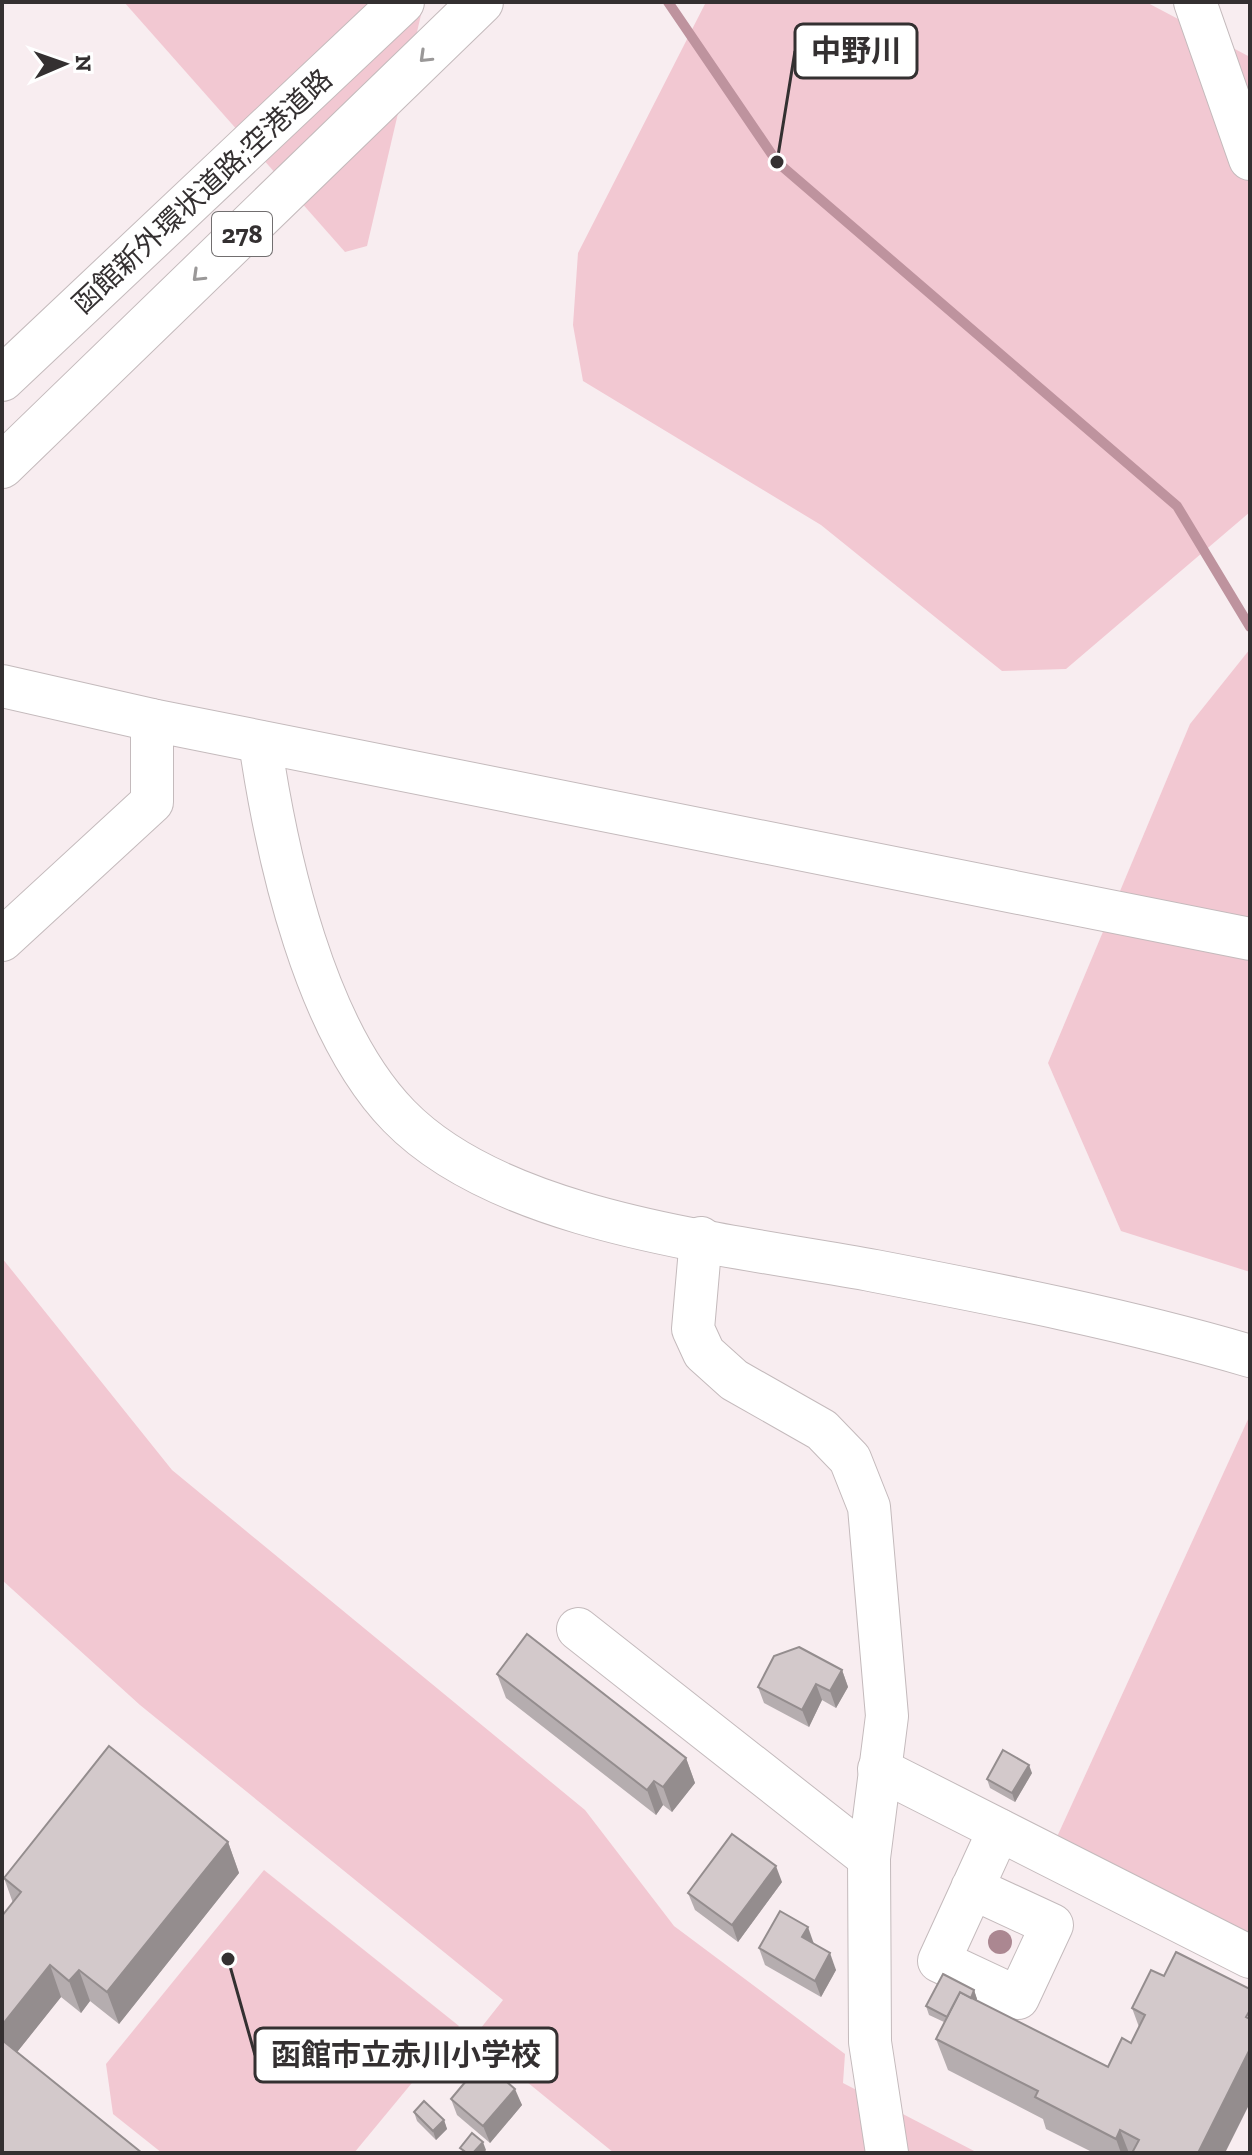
<svg xmlns="http://www.w3.org/2000/svg" width="1252" height="2155" viewBox="0 0 1252 2155" font-family="'Zilla Slab','Noto Sans JP',serif">
	<style>
		.green { fill: #f2c8d2 }
		.lines { fill: none; stroke-linecap: round; stroke-linejoin: round }
		.stream { stroke: #be939e; stroke-width: 10 }
		.minor-casing { stroke: #c4babc; stroke-width: 44 }
		.highway-casing { stroke: #c4babc; stroke-width: 46 }
		.minor { stroke: #fff; stroke-width: 42 }
		.highway { stroke: #fff; stroke-width: 44 }
		.tree { fill: #ab8791 }
		.wall { fill: #b5adaf }
		.shaded-wall { fill: #948d8e }
		.building { fill: #d3c9cb; stroke: #948d8e; stroke-width: 2 }
		.oneway { stroke: #9a9898 }
		.labels { text-anchor: middle; stroke-width: 6; stroke-linejoin: round; paint-order: stroke }
		.shield { fill: #fff; stroke: #716e6f; stroke-width: 2 }
		.shield-label { font-size: 26px; font-weight: bold; fill: #343031 }
		.street-label { font-size: 28px; fill: #343031; stroke: #fff }
		.leader { fill: none; stroke: #343031; stroke-width: 3 }
		.callout-dot { fill: #343031; stroke: #fff; stroke-width: 3 }
		.callout { fill: #fff; stroke: #343031; stroke-width: 3 }
		.callout-label { font-size: 30px; text-anchor: middle; font-weight: bold; fill: #343031 }
	</style>
	<rect width="100%" height="100%" fill="#f8edf0"/>
	<g class="green">
		<path d="M 124,2 L 424,2 L 367,246 L 345,252 Z"/>
		<path d="M 706,2 L 1146,2 L 1250,57 L 1250,512 L 1066,669 L 1002,671 L 821,525 L 583,381 L 573,325 L 578,253 Z"/>
		<path d="M 1250,649 L 1250,1272 L 1121,1231 L 1048,1063 L 1190,724 Z"/>
		<path d="M 2,1258 L 172,1470 L 585,1810 L 674,1926 L 845,2054 L 843,2083 L 978,2153 L 614,2153 L 473,2038 L 503,2000 L 140,1705 L 2,1580 Z"/>
		<path d="M 1250,1415 L 1250,1936 L 1056,1839 Z"/>
		<path d="M 264,1870 L 459,2026 L 354,2153 L 162,2153 L 113,2114 L 106,2064 Z"/>
	</g>
	<g class="lines">
		<path class="stream" d="M 668,2 L 777,162 L 1177,506 L 1250,627"/>
		<g class="minor-casing">
			<g id="minor">
				<path d="M 1195,2 L 1250,159"/>
				<path d="M 2,686 L 152,720 L 1250,939"/>
				<path d="M 260,742 C 277,858 315,1030 399,1116 C 504,1224 731,1244 875,1271 C 1000,1295 1128,1320 1250,1356"/>
				<path d="M 2,940 L 152,802 L 152,720"/>
				<path d="M 701,1238 L 693,1329 L 704,1353 L 734,1380 L 822,1430 L 850,1459 L 869,1507 L 887,1716 L 869,1858 L 870,2042 L 887,2153"/>
				<path d="M 578,1629 L 869,1858"/>
				<path d="M 879,1769 L 1250,1957"/>
				<path d="M 972,1888 L 1052,1925 L 1018,1998 L 939,1961 L 999,1830"/>
			</g>
		</g>
		<g class="highway-casing">
			<g id="highway">
				<path d="M 2,379 L 402,2"/>
				<path d="M 2,466 L 481,2"/>
			</g>
		</g>
		<use href="#minor" class="minor"/>
		<use href="#highway" class="highway"/>
	</g>
	<circle class="tree" cx="1000" cy="1942" r="12"/>
	<g class="wall">
		<path d="M 842,1670 L 848,1687 L 836,1708 L 822,1700 L 809,1727 L 764,1703 L 758,1687 Z"/>
		<path d="M 497,1674 L 686,1758 L 695,1783 L 672,1812 L 663,1805 L 656,1815 L 506,1698 Z"/>
		<path d="M 1032,1773 L 1015,1802 L 990,1788 L 987,1779 Z"/>
		<path d="M 228,1842 L 239,1873 L 119,2024 L 90,2001 L 81,2013 L 61,1997 L 17,2052 L 2,2153 L 13,1903 L 4,1878 Z"/>
		<path d="M 782,1882 L 738,1942 L 695,1910 L 688,1893 Z"/>
		<path d="M 814,1944 L 836,1970 L 821,1997 L 765,1965 L 759,1948 Z"/>
		<path d="M 1151,1970 L 1225,2153 L 1094,2153 L 1046,2129 L 1043,2119 L 948,2070 L 936,2039 L 944,2022 L 929,2015 L 926,2006 L 974,1990 L 977,1999 L 977,2001 L 1108,2067 L 1131,2043 L 1139,2027 L 1132,2008 Z"/>
		<path d="M 509,2083 L 522,2105 L 490,2143 L 457,2115 L 451,2099 Z"/>
		<path d="M 414,2112 L 444,2120 L 447,2129 L 436,2140 L 417,2121 Z"/>
	</g>
	<g class="shaded-wall">
		<path d="M 842,1670 L 848,1687 L 836,1708 L 830,1691 Z"/>
		<path d="M 816,1684 L 822,1700 L 809,1727 L 802,1710 Z"/>
		<path d="M 686,1758 L 695,1783 L 672,1812 L 663,1787 Z"/>
		<path d="M 1029,1765 L 1032,1773 L 1015,1802 L 1012,1793 Z"/>
		<path d="M 654,1781 L 663,1805 L 656,1815 L 647,1790 Z"/>
		<path d="M 228,1842 L 239,1873 L 119,2024 L 107,1992 Z"/>
		<path d="M 776,1866 L 782,1882 L 738,1942 L 732,1925 Z"/>
		<path d="M 808,1927 L 814,1944 L 802,1937 Z"/>
		<path d="M 830,1953 L 836,1970 L 821,1997 L 815,1981 Z"/>
		<path d="M 50,1965 L 61,1997 L 6,2066 L 2,2055 L 2,2025 Z"/>
		<path d="M 79,1970 L 90,2001 L 81,2013 L 69,1981 Z"/>
		<path d="M 974,1990 L 977,1999 L 961,2031 L 958,2022 Z"/>
		<path d="M 1250,2049 L 1250,2103 L 1225,2153 L 1198,2153 Z"/>
		<path d="M 505,2071 L 511,2088 L 500,2076 Z"/>
		<path d="M 515,2089 L 522,2105 L 490,2143 L 483,2126 Z"/>
		<path d="M 444,2120 L 447,2129 L 436,2140 L 433,2131 Z"/>
		<path d="M 1120,2130 L 1129,2153 L 1121,2153 L 1116,2139 Z"/>
		<path d="M 483,2142 L 486,2150 L 484,2153 L 473,2153 Z"/>
	</g>
	<g class="building">
		<path d="M 527,1634 L 686,1758 L 663,1787 L 654,1781 L 647,1790 L 497,1674 Z"/>
		<path d="M 799,1647 L 842,1670 L 830,1691 L 816,1684 L 802,1710 L 758,1687 L 774,1656 Z"/>
		<path d="M 109,1746 L 228,1842 L 107,1992 L 79,1970 L 69,1981 L 50,1965 L 2,2025 L 2,1916 L 21,1892 L 4,1878 Z"/>
		<path d="M 1003,1750 L 1029,1765 L 1012,1793 L 987,1779 Z"/>
		<path d="M 732,1834 L 776,1866 L 732,1925 L 688,1893 Z"/>
		<path d="M 780,1911 L 808,1927 L 802,1937 L 830,1953 L 815,1981 L 759,1948 Z"/>
		<path d="M 1176,1952 L 1250,1989 L 1250,2010 L 1246,2017 L 1250,2019 L 1250,2049 L 1198,2153 L 1132,2153 L 1139,2140 L 1120,2130 L 1116,2139 L 1035,2097 L 1038,2091 L 936,2039 L 960,1992 L 1108,2067 L 1122,2038 L 1131,2043 L 1145,2015 L 1132,2008 L 1151,1970 L 1164,1976 Z"/>
		<path d="M 943,1974 L 974,1990 L 971,1998 L 960,1992 L 947,2017 L 926,2006 Z"/>
		<path d="M 2,2040 L 142,2153 L 2,2153 Z"/>
		<path d="M 487,2056 L 505,2071 L 500,2076 L 515,2089 L 483,2126 L 451,2099 Z"/>
		<path d="M 424,2101 L 444,2120 L 433,2131 L 414,2112 Z"/>
		<path d="M 472,2133 L 483,2142 L 473,2153 L 467,2153 L 460,2148 Z"/>
	</g>
	<defs><path id="oneway-chevron" d="M-2-3.5L2.5 0L-2 3.5" fill="none" stroke-width="1.6" stroke-linecap="round" stroke-linejoin="round" transform="scale(2)"/></defs>
	<g class="oneway">
		<use href="#oneway-chevron" transform="translate(425 57) rotate(136)"/>
		<use href="#oneway-chevron" transform="translate(198 276) rotate(136)"/>
	</g>
	<g class="labels">
		<rect class="shield" x="212" y="212" width="60" height="44" rx="6"/>
		<g class="shield-label">
			<text x="242" y="243">278</text>
		</g>
		<g class="street-label">
			<text transform="translate(202 191) rotate(-43)" y="10">函館新外環状道路;空港道路</text>
		</g>
	</g>
	<path class="leader" d="M777 162L795 51M228 1959L255 2055"/>
	<g class="callout-dot">
		<circle cx="777" cy="162" r="8"/>
		<circle cx="228" cy="1959" r="8"/>
	</g>
	<g class="callout">
		<rect x="795" y="24" width="122" height="54" rx="8"/>
		<rect x="255" y="2028" width="302" height="54" rx="8"/>
	</g>
	<g class="callout-label">
		<text x="856" y="61">中野川</text>
		<text x="406" y="2065">函館市立赤川小学校</text>
	</g>
	<rect width="1252" height="2155" fill="none" stroke="#343031" stroke-width="8"/>
	<g transform="translate(64 64) rotate(88)" stroke="#ffffff" stroke-width="6" paint-order="stroke">
	<path d="M0-6L14 30L0 20L-14 30Z" fill="#343031"/>
	<text y="-12" font-size="22" font-weight="bold" text-anchor="middle" fill="#343031">N</text>
	</g>
</svg>
